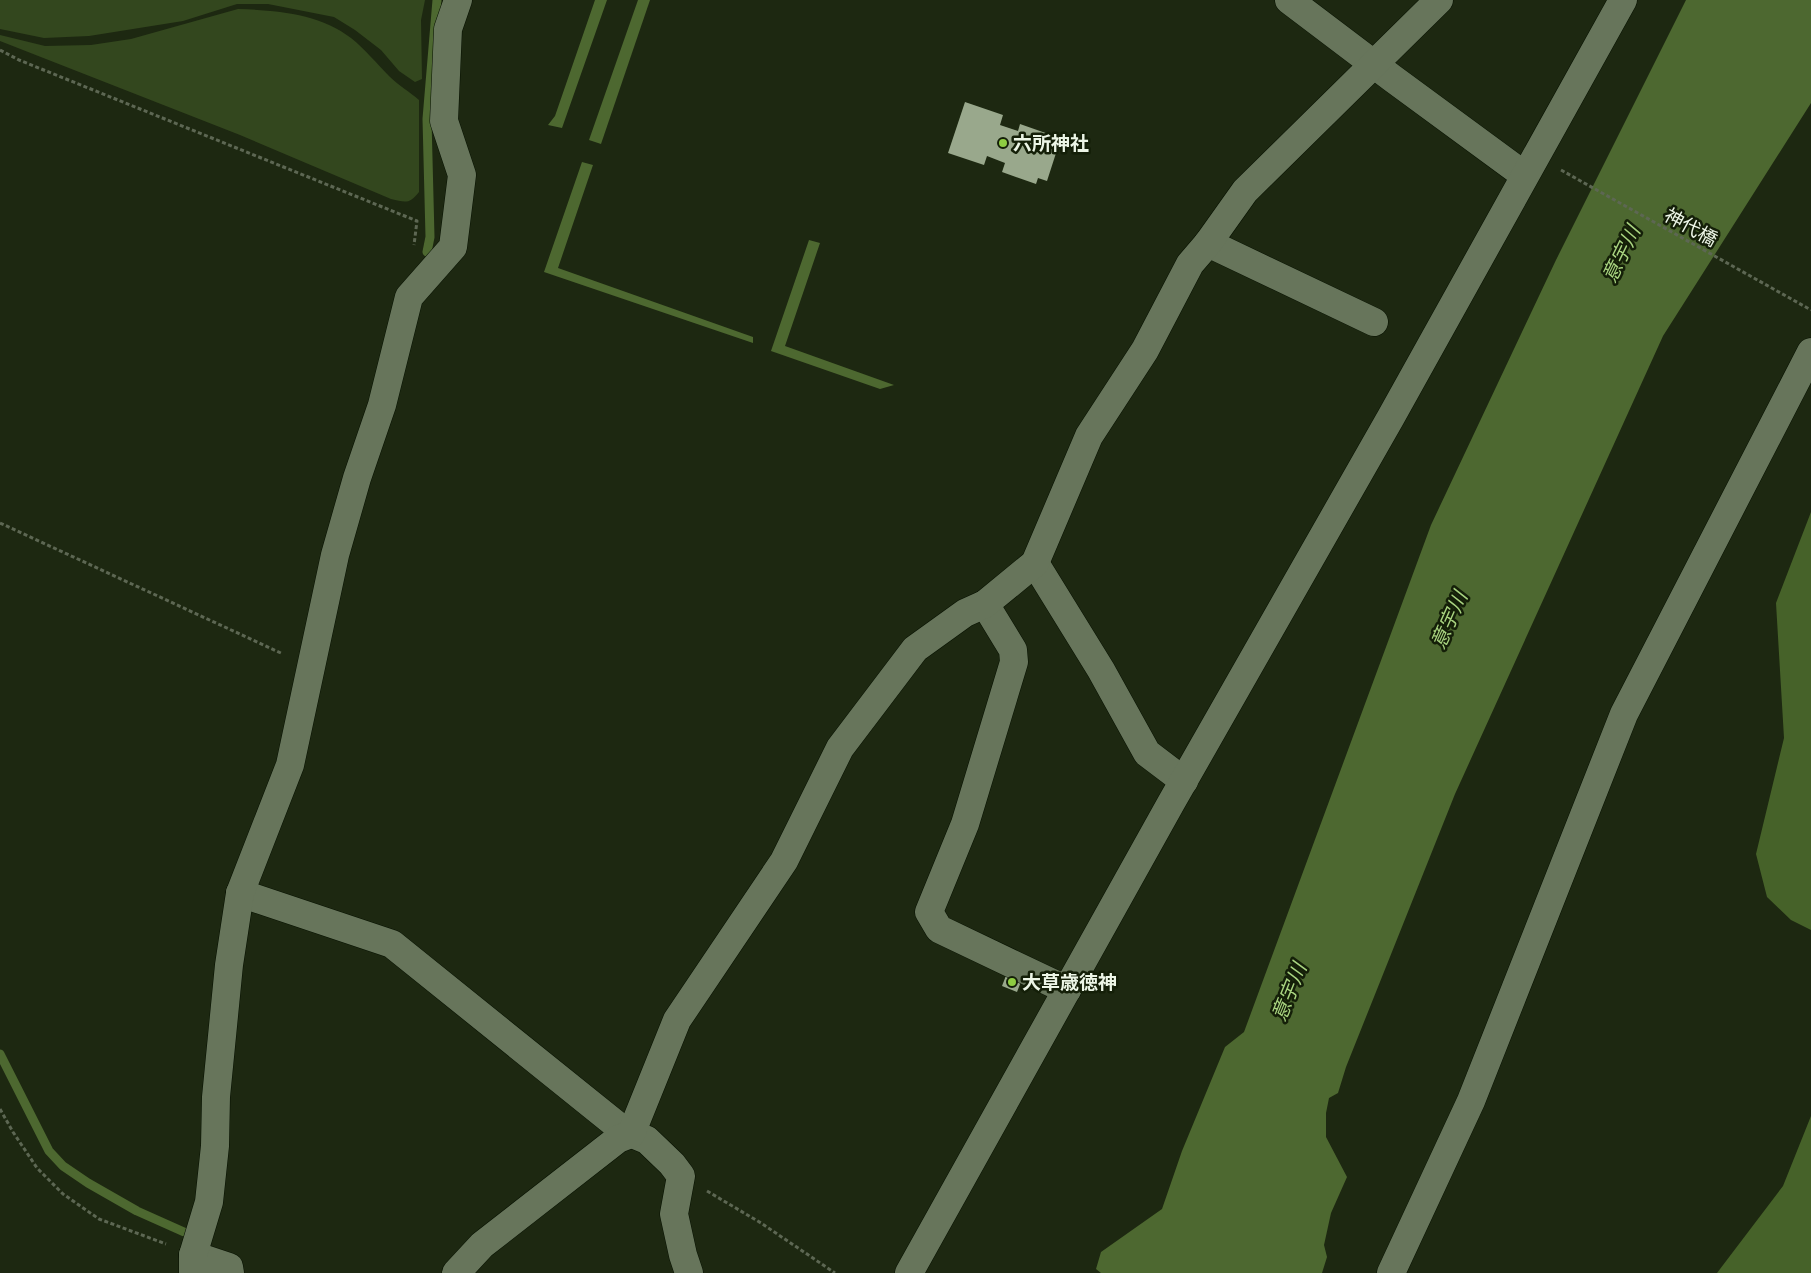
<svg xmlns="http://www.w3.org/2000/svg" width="1811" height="1273" viewBox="0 0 1811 1273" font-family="'Alegreya Sans','Noto Sans JP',sans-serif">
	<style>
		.green { fill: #33471e }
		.forest { fill: #466229 }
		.water { fill: #4d6830 }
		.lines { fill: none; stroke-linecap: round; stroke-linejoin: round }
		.stream { stroke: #4d6830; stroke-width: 9 }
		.building { fill: #99a88c }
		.minor-casing { stroke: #071100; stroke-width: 29 }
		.path { stroke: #5d6753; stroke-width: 3; stroke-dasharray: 4 2.5; stroke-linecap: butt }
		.minor { stroke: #67755b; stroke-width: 28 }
		.poi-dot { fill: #8ecd42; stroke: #141f08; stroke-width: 2 }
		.labels { text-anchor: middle; stroke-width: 5; stroke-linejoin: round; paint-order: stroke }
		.poi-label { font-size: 19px; font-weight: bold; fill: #ecf5e6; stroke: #141f08; text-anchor: start }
		.street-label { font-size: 19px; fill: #ecf5e6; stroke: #141f08 }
		.water-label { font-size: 20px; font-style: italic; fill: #a9d480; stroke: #141f08 }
	</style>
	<rect width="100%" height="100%" fill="#1d2811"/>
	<g class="green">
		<path d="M 0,0 L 425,0 L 421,20 L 422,79 L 415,82 L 399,71 L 381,50 L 355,30 L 334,17 L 268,4 L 237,4 L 183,21 L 89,36 L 44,38 L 0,29 Z"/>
		<path d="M 238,9 C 276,10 321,14 351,38 C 365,49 377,64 389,76 C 398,85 410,92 419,100 L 419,192 C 409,205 405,202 391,199 L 240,135 L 0,41 L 0,35 L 45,46 L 91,45 L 131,39 Z"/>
	</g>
	<g class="forest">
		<path d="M 1811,512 L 1811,930 L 1791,920 L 1767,897 L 1756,854 L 1784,738 L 1776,603 Z"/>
		<path d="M 1811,1116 L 1811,1273 L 1717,1273 L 1783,1186 Z"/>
	</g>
	<g class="water">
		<path d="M 595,0 L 607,0 L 562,128 L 548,125 L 555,116 Z"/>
		<path d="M 638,0 L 650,0 L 601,144 L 589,140 Z"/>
		<path d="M 1686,0 L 1811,0 L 1811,103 L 1663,336 L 1455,794 L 1346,1067 L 1338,1093 L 1329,1098 L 1326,1113 L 1326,1137 L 1347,1177 L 1331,1213 L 1324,1245 L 1327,1257 L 1322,1273 L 1101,1273 L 1096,1269 L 1101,1252 L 1162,1209 L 1182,1151 L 1225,1047 L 1244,1032 L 1431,525 L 1556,260 Z"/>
		<path d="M 582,162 L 593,165 L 558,268 L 753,337 L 753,343 L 544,272 Z"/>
		<path d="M 809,240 L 820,243 L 785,346 L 894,385 L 880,389 L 771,351 Z"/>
	</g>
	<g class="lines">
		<g class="stream">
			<path d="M 427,252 L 430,237 L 427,119 L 437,0"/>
			<path d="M 0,1054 L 49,1151 L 63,1166 L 88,1183 L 137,1211 L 184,1232"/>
		</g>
	</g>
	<g class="building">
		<path d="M 965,102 L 1003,115 L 1000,125 L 1018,131 L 1020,124 L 1057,137 L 1053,148 L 1057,150 L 1047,181 L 1038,178 L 1036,184 L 1002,172 L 1005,163 L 987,156 L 984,165 L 948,153 Z"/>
		<path d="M 1007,973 L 1022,979 L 1017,992 L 1002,986 Z"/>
	</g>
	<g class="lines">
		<g class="minor-casing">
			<g id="minor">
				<path d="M 1289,0 L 1392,78 L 1524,175"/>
				<path d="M 1208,243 L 1374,322"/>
				<path d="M 1035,563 L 1101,670 L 1147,753 L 1184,781"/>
				<path d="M 985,604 L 1013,650 L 1014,662 L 965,824 L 929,912 L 939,929 L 1067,990"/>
				<path d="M 240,893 L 392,944 L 623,1130 L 647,1140 L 672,1164 L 681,1176 L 674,1214 L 683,1255 L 689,1273"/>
				<path d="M 193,1255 L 229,1267 L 230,1273"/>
				<path d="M 193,1273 L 193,1255 L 209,1202 L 215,1146 L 216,1097 L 229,965 L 240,893 L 290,765 L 335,555 L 357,478 L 382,405 L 409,297 L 453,247 L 462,175 L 444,121 L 448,29 L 458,0"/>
				<path d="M 456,1273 L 482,1245 L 618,1139 L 631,1134 L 677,1020 L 784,861 L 840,748 L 915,649 L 965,613 L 985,604 L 1035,563 L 1089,436 L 1145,350 L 1190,264 L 1208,243 L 1245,191 L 1439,0"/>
				<path d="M 909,1273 L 1171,803 L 1391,417 L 1623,0"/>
				<path d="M 1391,1273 L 1471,1101 L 1624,714 L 1811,352"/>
			</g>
		</g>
		<g class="path">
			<path d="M 0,50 L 19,60 L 417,221 L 414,245"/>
			<path d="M 1561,170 L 1811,310"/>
			<path d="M 0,523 L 283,654"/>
			<path d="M 0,1109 L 13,1132 L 37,1168 L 63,1194 L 99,1219 L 166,1244"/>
			<path d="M 707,1191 L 761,1223 L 835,1273"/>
		</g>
		<use href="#minor" class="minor"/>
	</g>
	<g class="poi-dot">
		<circle cx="1003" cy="143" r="5"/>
		<circle cx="1012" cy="982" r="5"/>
	</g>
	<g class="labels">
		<g class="poi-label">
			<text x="1013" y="150">六所神社</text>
			<text x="1022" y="989">大草歳徳神</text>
		</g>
		<g class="street-label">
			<text transform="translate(1691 227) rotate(29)" y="7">神代橋</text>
		</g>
		<g class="water-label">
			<text transform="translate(1621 254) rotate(-64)" y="7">意宇川</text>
			<text transform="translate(1449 620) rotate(-66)" y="7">意宇川</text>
			<text transform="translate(1289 992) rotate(-68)" y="7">意宇川</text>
		</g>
	</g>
</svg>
